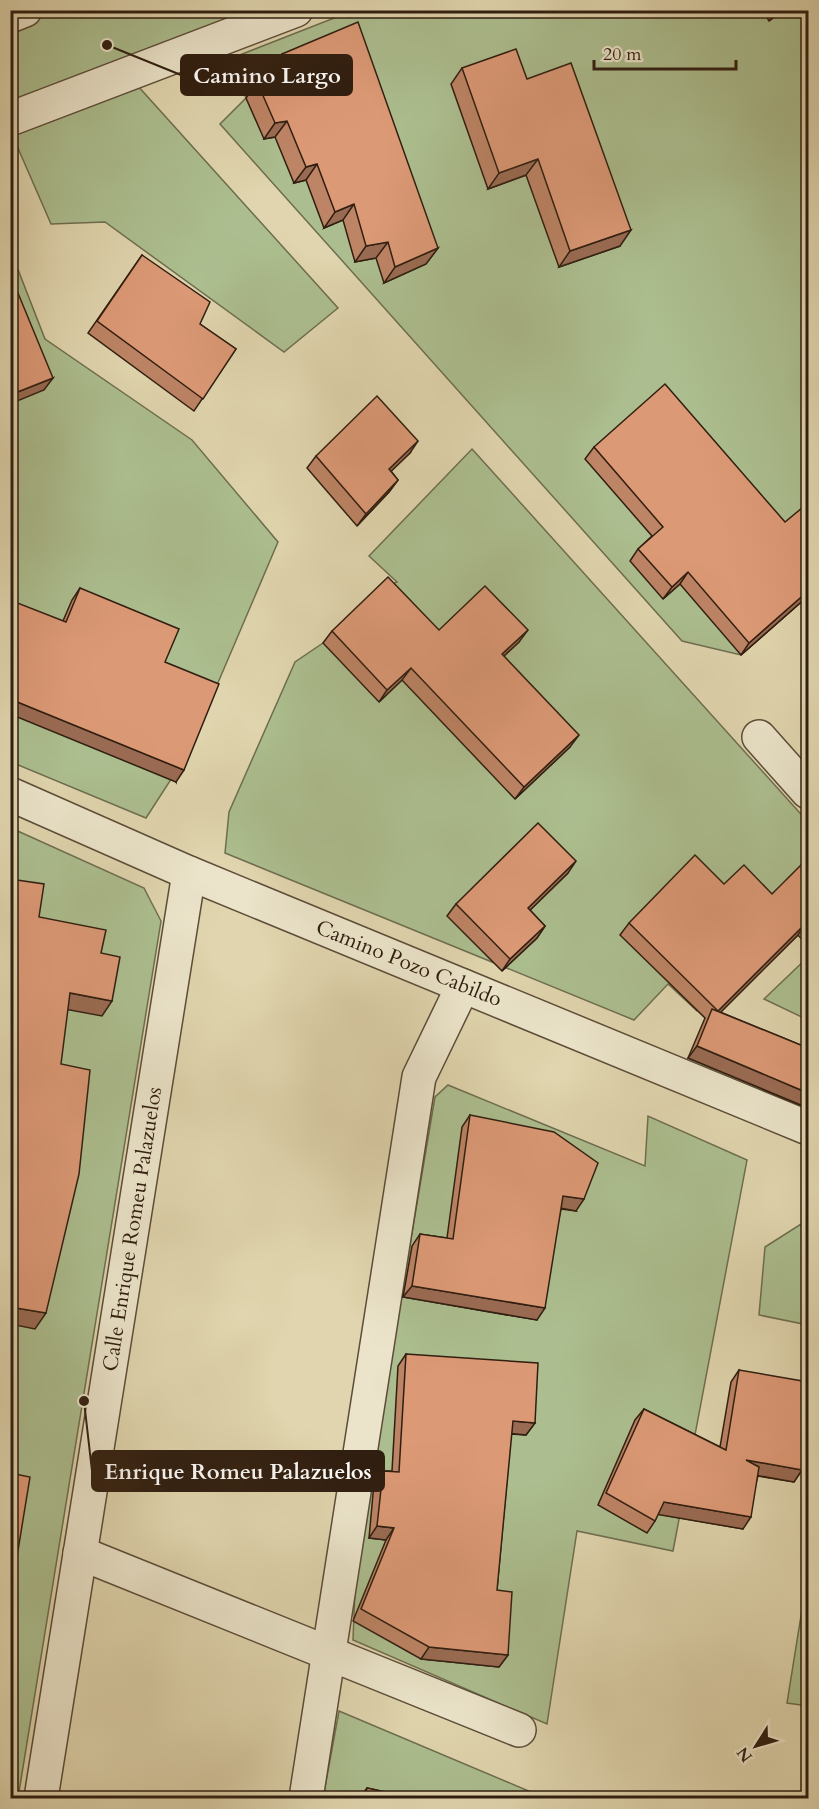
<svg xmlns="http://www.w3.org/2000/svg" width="819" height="1809" viewBox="0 0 819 1809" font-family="Cardo,serif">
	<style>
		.green { fill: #acbe8f; stroke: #6e6e50; stroke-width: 1.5 }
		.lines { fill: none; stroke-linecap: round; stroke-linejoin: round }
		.minor-casing { stroke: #5c4c38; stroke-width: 36 }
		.minor { stroke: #ebe4ca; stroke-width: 33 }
		.wall { fill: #bd8465; stroke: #301e10; stroke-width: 1.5 }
		.shaded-wall { fill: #9a6b53; stroke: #301e10; stroke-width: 1.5 }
		.building { fill: #dc9976; stroke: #301e10; stroke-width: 1.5 }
		.labels { text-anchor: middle; stroke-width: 4.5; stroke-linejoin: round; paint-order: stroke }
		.street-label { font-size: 21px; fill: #301e10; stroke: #ebe4ca }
		.leader { fill: none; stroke: #301e10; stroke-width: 2 }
		.callout-dot { fill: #301e10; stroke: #ebe4ca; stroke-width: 2 }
		.callout { fill: #301e10; stroke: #301e10; stroke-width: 2 }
		.callout-label { font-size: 22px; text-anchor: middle; font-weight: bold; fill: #fff }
	</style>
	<rect width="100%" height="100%" fill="#e0d5ae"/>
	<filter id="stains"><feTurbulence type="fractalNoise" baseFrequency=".00333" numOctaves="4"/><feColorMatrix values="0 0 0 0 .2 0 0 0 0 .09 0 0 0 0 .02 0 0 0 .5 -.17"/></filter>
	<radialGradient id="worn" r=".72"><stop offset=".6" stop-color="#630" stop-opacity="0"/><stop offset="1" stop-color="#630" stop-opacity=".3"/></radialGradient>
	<g class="green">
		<path d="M 25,10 L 296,11 L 128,75 L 338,308 L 284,352 L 105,222 L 51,224 L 11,132 L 10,16 Z"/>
		<path d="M 352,11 L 808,11 L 808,596 L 741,655 L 682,641 L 220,124 L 246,98 L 227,60 Z"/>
		<path d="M 10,249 L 45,339 L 192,440 L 278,542 L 188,753 L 146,818 L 11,762 Z"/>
		<path d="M 472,449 L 808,822 L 808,883 L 697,1011 L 668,984 L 634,1020 L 225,853 L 229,812 L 295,662 L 323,643 L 380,589 L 397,582 L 369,556 Z"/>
		<path d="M 11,828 L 144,888 L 161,921 L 18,1798 L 11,1798 Z"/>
		<path d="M 808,957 L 808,1020 L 764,999 Z"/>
		<path d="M 448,1085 L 645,1166 L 648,1116 L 747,1160 L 673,1551 L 577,1531 L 547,1724 L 353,1640 L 356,1563 L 435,1097 Z"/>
		<path d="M 801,1224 L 808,1237 L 808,1325 L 759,1315 L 765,1247 Z"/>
		<path d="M 808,1572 L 808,1706 L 787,1703 Z"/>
		<path d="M 339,1711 L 531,1792 L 530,1798 L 323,1798 Z"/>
	</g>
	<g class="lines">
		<g class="minor-casing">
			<g id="minor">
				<path d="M 10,16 L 25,10"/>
				<path d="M 10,119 L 296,10"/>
				<path d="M 759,737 L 808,792"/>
				<path d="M 10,794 L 189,873 L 808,1128"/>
				<path d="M 80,1553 L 519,1730"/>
				<path d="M 41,1798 L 189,873"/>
				<path d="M 306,1798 L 419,1077 L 463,986"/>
			</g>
		</g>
		<use href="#minor" class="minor"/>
	</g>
	<g class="wall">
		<path d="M 762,10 L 784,10 L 769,21 Z"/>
		<path d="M 282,54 L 438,248 L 426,264 L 384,283 L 376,258 L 355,262 L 343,220 L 324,228 L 306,180 L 294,183 L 275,137 L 264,139 L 246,98 L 257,82 L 273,75 L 271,70 Z"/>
		<path d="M 462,68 L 527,79 L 620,246 L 559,267 L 526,175 L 488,189 L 451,84 Z"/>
		<path d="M 142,255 L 200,324 L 236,349 L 194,411 L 88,333 Z"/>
		<path d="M 594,447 L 808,596 L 741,655 L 680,584 L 663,599 L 630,561 L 638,549 L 652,536 L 585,459 Z"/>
		<path d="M 410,453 L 391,471 L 398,480 L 389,492 L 357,526 L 307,468 L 316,456 Z"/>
		<path d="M 80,588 L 165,662 L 176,782 L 63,621 L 72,600 Z"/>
		<path d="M 439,630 L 519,642 L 504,656 L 570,747 L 515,799 L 402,680 L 379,702 L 323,643 L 332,631 Z"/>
		<path d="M 808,862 L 808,946 L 798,935 L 720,1012 L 808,1048 L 808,1108 L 688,1058 L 705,1018 L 620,935 L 629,923 L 724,884 L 772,894 Z"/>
		<path d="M 568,873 L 530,910 L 545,926 L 537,938 L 502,971 L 447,916 L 456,904 Z"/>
		<path d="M 470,1115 L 576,1211 L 561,1209 L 537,1320 L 403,1297 L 412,1246 L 420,1234 L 447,1238 L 462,1127 Z"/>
		<path d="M 406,1354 L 535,1423 L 526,1435 L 511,1434 L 497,1590 L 508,1655 L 499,1667 L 421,1659 L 353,1621 L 386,1540 L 369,1538 L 374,1483 L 383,1471 L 392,1471 L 398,1366 Z"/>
		<path d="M 739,1370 L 802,1470 L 794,1482 L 758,1476 L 743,1529 L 658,1514 L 655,1521 L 647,1533 L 598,1505 L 635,1420 L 644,1409 L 720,1447 L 731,1382 Z"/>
		<path d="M 367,1788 L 413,1798 L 359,1798 Z"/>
	</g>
	<g class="shaded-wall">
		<path d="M 780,10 L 784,10 L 769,21 L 774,14 Z"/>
		<path d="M 287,121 L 275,137 L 264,139 L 275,123 Z"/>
		<path d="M 538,159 L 526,175 L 488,189 L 499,173 Z"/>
		<path d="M 317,164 L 306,180 L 294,183 L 306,167 Z"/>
		<path d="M 354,204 L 343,220 L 324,228 L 335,212 Z"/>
		<path d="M 631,230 L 620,246 L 559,267 L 570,251 Z"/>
		<path d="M 388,242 L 376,258 L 355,262 L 366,246 Z"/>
		<path d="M 438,248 L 426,264 L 384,283 L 395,267 Z"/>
		<path d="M 53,378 L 44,390 L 10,404 L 10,395 Z"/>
		<path d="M 418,441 L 410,453 L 381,481 L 389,469 Z"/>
		<path d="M 398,480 L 389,492 L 357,526 L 366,514 Z"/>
		<path d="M 688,572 L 680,584 L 663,599 L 672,587 Z"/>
		<path d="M 808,591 L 808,596 L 741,655 L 749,643 Z"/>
		<path d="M 528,630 L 519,642 L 493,666 L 502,654 Z"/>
		<path d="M 411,668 L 402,680 L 379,702 L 387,690 Z"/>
		<path d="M 10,699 L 184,770 L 176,782 L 10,714 Z"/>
		<path d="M 579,735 L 570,747 L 515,799 L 524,787 Z"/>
		<path d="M 576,861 L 568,873 L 520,920 L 528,908 Z"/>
		<path d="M 806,923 L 798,935 L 710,1023 L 718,1011 Z"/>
		<path d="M 545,926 L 537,938 L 502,971 L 510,959 Z"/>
		<path d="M 70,993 L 112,1001 L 102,1016 L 59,1008 Z"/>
		<path d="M 697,1046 L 808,1093 L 808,1108 L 688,1058 Z"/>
		<path d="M 563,1196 L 584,1199 L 576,1211 L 555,1207 Z"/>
		<path d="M 412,1286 L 545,1308 L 537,1320 L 403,1297 Z"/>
		<path d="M 10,1307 L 46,1313 L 35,1329 L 10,1324 Z"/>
		<path d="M 513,1421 L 535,1423 L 526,1435 L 504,1433 Z"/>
		<path d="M 746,1460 L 802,1470 L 794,1482 L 737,1472 Z"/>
		<path d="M 664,1502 L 751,1517 L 743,1529 L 655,1514 Z"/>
		<path d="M 377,1526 L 394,1528 L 386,1540 L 369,1538 Z"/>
		<path d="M 429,1647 L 508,1655 L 499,1667 L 421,1659 Z"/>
	</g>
	<g class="building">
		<path d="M 771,10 L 780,10 L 774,14 Z"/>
		<path d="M 358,22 L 438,248 L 395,267 L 388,242 L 366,246 L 354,204 L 335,212 L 317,164 L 306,167 L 287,121 L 275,123 L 257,82 L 289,69 L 282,54 Z"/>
		<path d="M 516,49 L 527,79 L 571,63 L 631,230 L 570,251 L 538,159 L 499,173 L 462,68 Z"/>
		<path d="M 142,255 L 210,302 L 200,324 L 236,349 L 203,399 L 97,321 Z"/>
		<path d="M 13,281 L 53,378 L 10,395 L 10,282 Z"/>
		<path d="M 665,384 L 785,522 L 808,503 L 808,591 L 749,643 L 688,572 L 672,587 L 638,549 L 663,527 L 594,447 Z"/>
		<path d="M 377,396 L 418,441 L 389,469 L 398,480 L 366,514 L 316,456 Z"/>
		<path d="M 388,577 L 439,630 L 485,586 L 528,630 L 502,654 L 579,735 L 524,787 L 411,668 L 387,690 L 332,631 Z"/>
		<path d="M 80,588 L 179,629 L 165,662 L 219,684 L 184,770 L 10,699 L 10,600 L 66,622 Z"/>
		<path d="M 538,823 L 576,861 L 528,908 L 545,926 L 510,959 L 456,904 Z"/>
		<path d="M 695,855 L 724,884 L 744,865 L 772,894 L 806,860 L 808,862 L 808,925 L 806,923 L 718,1011 L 629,923 Z"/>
		<path d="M 10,879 L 44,884 L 39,917 L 106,930 L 101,953 L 120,957 L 112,1001 L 70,993 L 61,1064 L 90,1070 L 79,1174 L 46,1313 L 10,1307 Z"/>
		<path d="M 712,1009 L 808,1048 L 808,1093 L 697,1046 Z"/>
		<path d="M 470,1115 L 554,1132 L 598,1163 L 584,1199 L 563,1196 L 545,1308 L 412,1286 L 420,1234 L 453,1239 Z"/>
		<path d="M 406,1354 L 538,1363 L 535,1423 L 513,1421 L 497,1590 L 512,1592 L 508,1655 L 429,1647 L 361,1609 L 394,1528 L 377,1526 L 383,1471 L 399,1472 Z"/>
		<path d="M 739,1370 L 808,1382 L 808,1433 L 802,1470 L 746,1460 L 759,1467 L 751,1517 L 664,1502 L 655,1521 L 606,1493 L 644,1409 L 726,1450 Z"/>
		<path d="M 10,1473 L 30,1477 L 14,1575 L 10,1574 Z"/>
		<path d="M 367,1788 L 413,1798 L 365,1798 Z"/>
	</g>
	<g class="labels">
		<g class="street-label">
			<text transform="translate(409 963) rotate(22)" y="7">Camino Pozo Cabildo</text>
			<text transform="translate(132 1229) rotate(-81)" y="7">Calle Enrique Romeu Palazuelos</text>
		</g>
	</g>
	<path class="leader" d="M107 45L181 75M84 1401L92 1471"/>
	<g class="callout-dot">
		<circle cx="107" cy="45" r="6"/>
		<circle cx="84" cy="1401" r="6"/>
	</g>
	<g class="callout">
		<rect x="181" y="55" width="171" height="40" rx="6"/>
		<rect x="92" y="1451" width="292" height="40" rx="6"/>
	</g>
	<g class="callout-label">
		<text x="267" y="83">Camino Largo</text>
		<text x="238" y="1479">Enrique Romeu Palazuelos</text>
	</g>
	<rect width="819" height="1809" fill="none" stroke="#e0d5ae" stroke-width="36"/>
	<rect x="12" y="12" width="795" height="1785" fill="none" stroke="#301e10" stroke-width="3"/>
	<rect x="18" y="18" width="783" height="1773" fill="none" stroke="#301e10" stroke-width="1.5"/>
	<g transform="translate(756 1746) rotate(233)" stroke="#ebe4ca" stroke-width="4.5" paint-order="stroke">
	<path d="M0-4.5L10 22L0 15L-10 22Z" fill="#301e10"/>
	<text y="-9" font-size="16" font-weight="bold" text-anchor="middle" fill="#301e10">N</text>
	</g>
	<path d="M594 60v9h142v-9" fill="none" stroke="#301e10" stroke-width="3"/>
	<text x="603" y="60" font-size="18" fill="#301e10" stroke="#ebe4ca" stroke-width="4.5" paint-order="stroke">20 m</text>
	<rect width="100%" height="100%" filter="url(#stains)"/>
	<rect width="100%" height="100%" fill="url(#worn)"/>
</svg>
